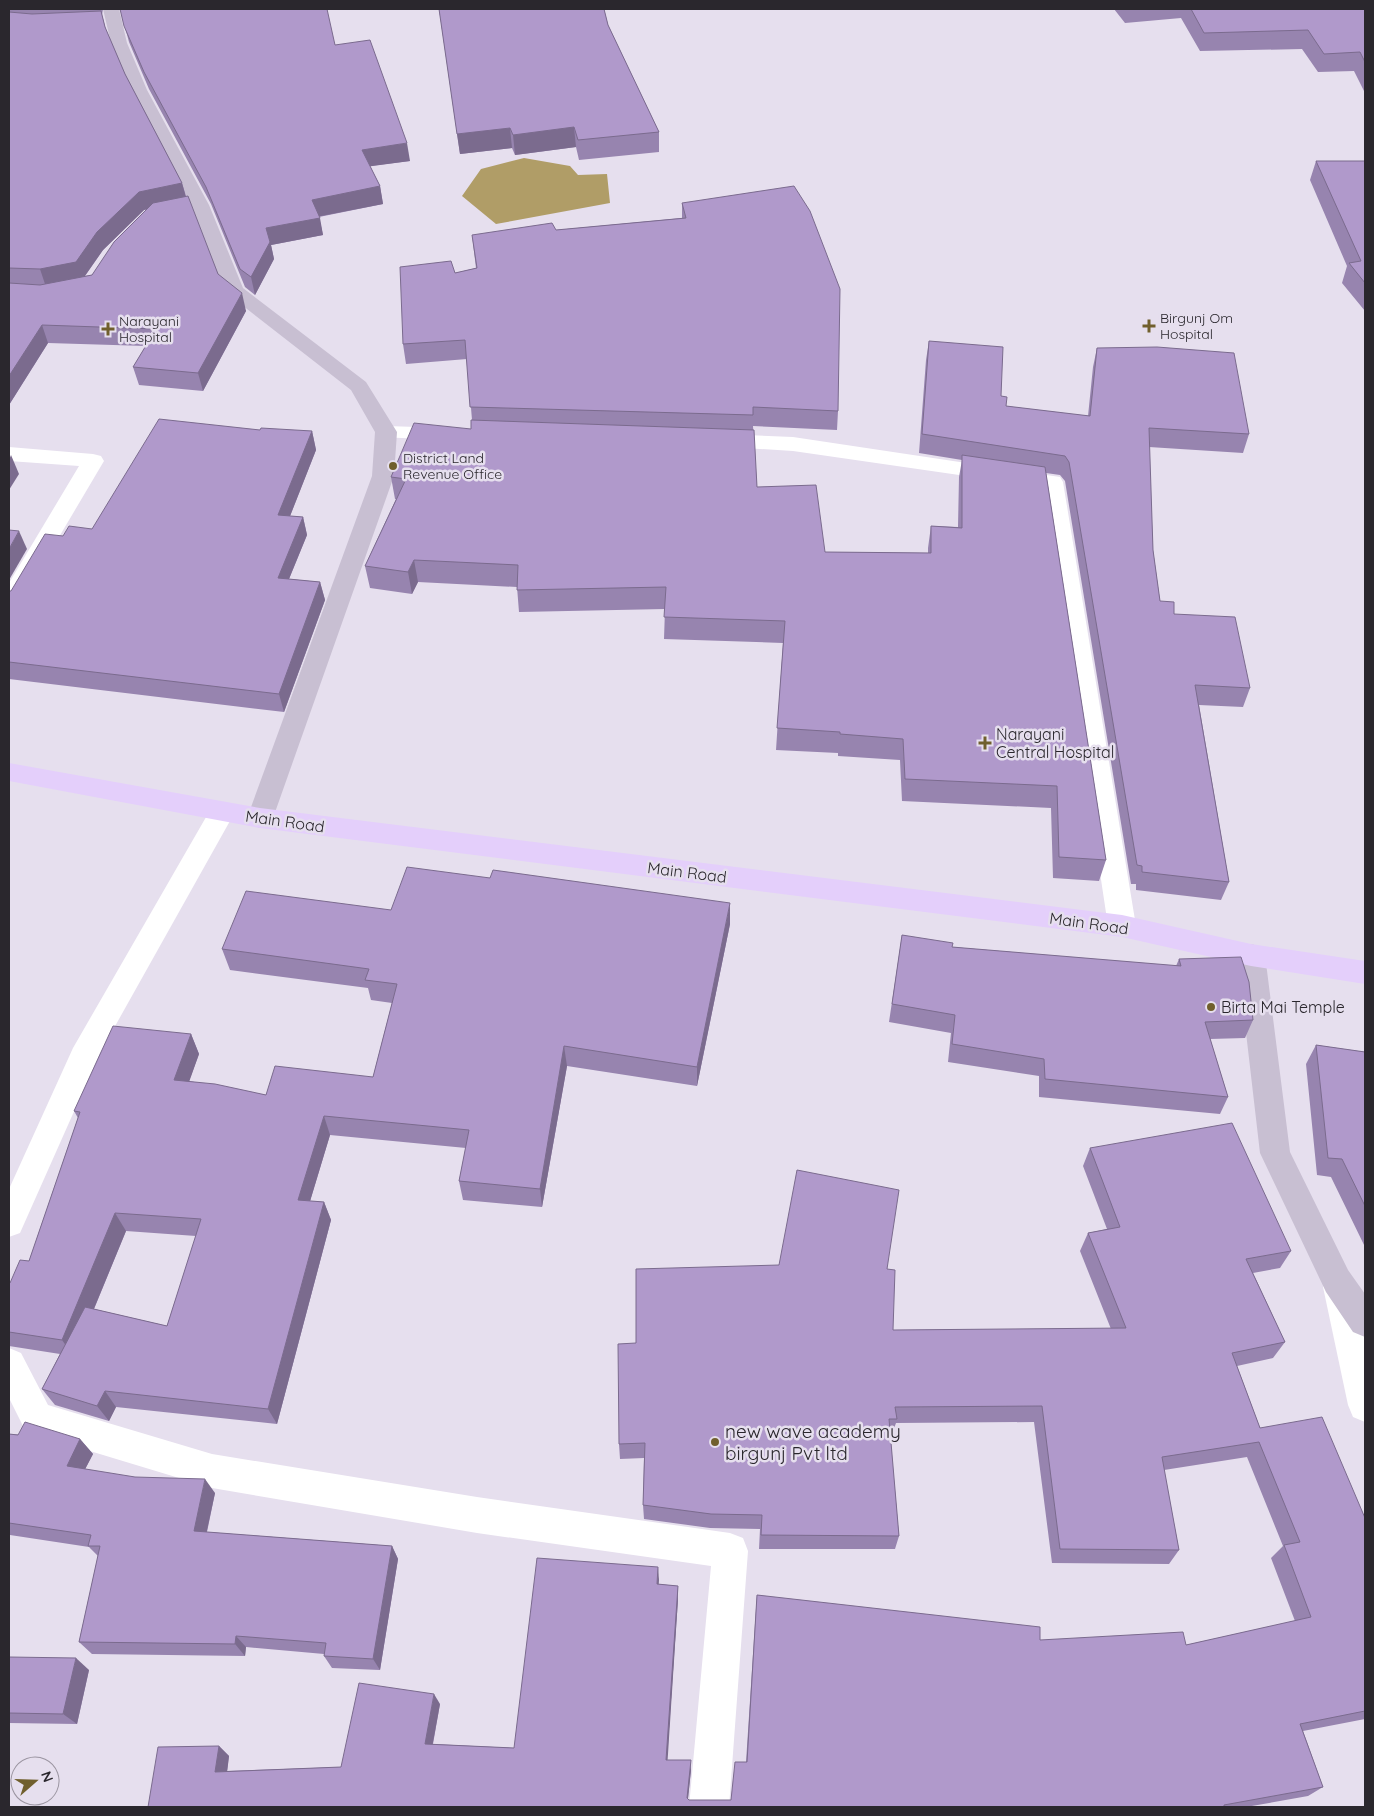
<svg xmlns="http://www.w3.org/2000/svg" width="1374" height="1816" viewBox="0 0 1374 1816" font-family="Quicksand,sans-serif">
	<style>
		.water { fill: #b09d67 }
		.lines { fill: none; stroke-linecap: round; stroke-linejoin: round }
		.street { fill: #fff; fill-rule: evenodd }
		.secondary { fill: #c8bfd2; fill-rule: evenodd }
		.primary { fill: #e4cffb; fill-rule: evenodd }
		.wall { fill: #9784af; fill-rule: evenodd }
		.shaded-wall { fill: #7b6b8e }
		.building { fill: #b099cb; stroke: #7b6b8e }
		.poi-dot { fill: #705f2d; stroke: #e6dfee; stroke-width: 2 }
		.labels { text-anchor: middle; stroke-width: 5; stroke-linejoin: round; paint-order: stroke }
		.far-poi-label { font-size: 14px; fill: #2a272d; stroke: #e6dfee; text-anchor: start }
		.poi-label { font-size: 16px; fill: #2a272d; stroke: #e6dfee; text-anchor: start }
		.street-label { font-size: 16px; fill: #2a272d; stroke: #e6dfee }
		.near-poi-label { font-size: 19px; fill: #2a272d; stroke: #e6dfee; text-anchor: start }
	</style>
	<rect width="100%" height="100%" fill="#e6dfee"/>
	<path class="water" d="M 524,158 L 570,166 L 578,175 L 607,174 L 610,203 L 496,224 L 462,196 L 481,169 Z"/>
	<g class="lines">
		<g class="street">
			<path d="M 386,426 L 448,428 L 456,429 L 459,434 L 456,439 L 448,440 L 379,437 L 375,432 L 379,427 Z"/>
			<path d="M 719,434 L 793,437 L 1060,477 L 1063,482 L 1136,926 L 1132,934 L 1122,937 L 1112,934 L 1108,926 L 1042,487 L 793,451 L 711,446 L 708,441 L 711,436 Z"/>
			<path d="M 9,447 L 93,454 L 101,456 L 104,461 L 17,608 L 9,610 L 9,583 L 79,466 L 9,461 Z"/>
			<path d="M 222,802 L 231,805 L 235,812 L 100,1053 L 20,1233 L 9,1237 L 9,1189 L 73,1048 L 213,805 Z"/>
			<path d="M 1339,1272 L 1350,1276 C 1370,1320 1368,1375 1365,1422 L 1353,1417 L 1348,1405 L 1323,1287 L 1328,1276 Z"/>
			<path d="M 9,1348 L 21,1353 L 48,1405 L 212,1454 L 477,1497 L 730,1533 L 743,1538 L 748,1551 L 729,1807 L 689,1807 L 711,1566 L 477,1533 L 212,1488 L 37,1435 L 25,1430 L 9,1398 Z"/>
		</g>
		<g class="secondary">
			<path d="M 103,9 L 119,9 L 127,43 L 147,90 L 209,205 L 243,288 L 366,382 L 397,432 L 394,476 L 273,818 L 269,825 L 260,828 L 251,825 L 247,818 L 372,476 L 375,432 L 351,390 L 224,291 L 191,205 L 131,90 L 111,43 Z"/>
			<path d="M 1251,944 L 1261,947 L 1265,955 L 1290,1152 L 1348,1270 L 1365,1294 L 1365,1337 L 1353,1332 L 1326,1292 L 1260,1153 L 1237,955 L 1241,947 Z"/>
		</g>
		<path class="primary" d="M 9,763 L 260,808 L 1122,915 L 1251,944 L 1365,961 L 1365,984 L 1251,966 L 1122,937 L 260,828 L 9,781 Z"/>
	</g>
	<g class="wall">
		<path d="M 9,9 L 103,9 L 102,15 L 106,30 L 125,74 L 182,183 L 186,196 L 218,274 L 246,311 L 203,391 L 139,385 L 133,367 L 146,346 L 48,343 L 9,405 ZM 147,209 L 92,275 L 85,276 L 103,250 L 144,210 Z"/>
		<path d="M 120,9 L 335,45 L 410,161 L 370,166 L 380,186 L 383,204 L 319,217 L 323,235 L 271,245 L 274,259 L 255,295 L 245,287 L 211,204 L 149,89 L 129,42 Z"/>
		<path d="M 439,9 L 604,9 L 608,25 L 659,132 L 659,152 L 579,160 L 576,147 L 515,155 L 512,148 L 460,154 Z"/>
		<path d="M 1114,9 L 1365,9 L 1365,93 L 1354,71 L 1318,72 L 1302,49 L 1200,51 L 1181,18 L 1125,23 Z"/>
		<path d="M 1316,161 L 1365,161 L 1365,311 L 1342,283 L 1347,266 L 1310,180 Z"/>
		<path d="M 682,203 L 838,411 L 837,430 L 753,426 L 757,487 L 825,552 L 928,553 L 928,548 L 931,526 L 958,527 L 959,477 L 962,460 L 919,453 L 926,360 L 929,341 L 1001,396 L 1006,406 L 1088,416 L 1093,367 L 1097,348 L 1249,434 L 1243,453 L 1149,447 L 1153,550 L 1160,601 L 1174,614 L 1250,688 L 1243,707 L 1199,705 L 1229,882 L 1221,900 L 1136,890 L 1136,884 L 1131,884 L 1065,481 L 1060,475 L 1046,473 L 1106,860 L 1099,881 L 1053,878 L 1051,808 L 902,801 L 900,760 L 838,756 L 838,753 L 776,750 L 783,643 L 664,639 L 665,609 L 519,612 L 517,587 L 418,582 L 412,594 L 370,588 L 365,566 L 396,499 L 395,499 L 391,477 L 471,429 L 472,420 L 467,359 L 406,364 L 403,344 L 455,273 L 476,268 L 472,235 L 556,230 L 682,218 Z"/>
		<path d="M 260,430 L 312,431 L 316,450 L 290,516 L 303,517 L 307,535 L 289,579 L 320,582 L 325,600 L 284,712 L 9,679 L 9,591 L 11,591 L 63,536 L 92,529 Z"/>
		<path d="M 391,910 L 730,924 L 697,1086 L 567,1066 L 542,1207 L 463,1200 L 459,1181 L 466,1148 L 330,1135 L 310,1201 L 324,1202 L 331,1220 L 277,1424 L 116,1407 L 109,1421 L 55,1405 L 42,1389 L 60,1354 L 9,1346 L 9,1283 L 10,1283 L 29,1261 L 78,1118 L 74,1111 L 191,1034 L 199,1054 L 189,1081 L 266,1095 L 373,1077 L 392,1003 L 371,1000 L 368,988 L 230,970 L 222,949 ZM 126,1231 L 196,1236 L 167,1326 L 94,1309 Z"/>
		<path d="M 902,935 L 952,947 L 1176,966 L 1179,959 L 1253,1020 L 1245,1038 L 1210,1039 L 1228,1097 L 1220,1114 L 1039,1097 L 1039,1076 L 948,1062 L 951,1033 L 889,1022 Z"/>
		<path d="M 1316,1045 L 1365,1052 L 1365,1247 L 1331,1177 L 1317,1175 L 1306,1064 Z"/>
		<path d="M 1090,1148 L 1291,1251 L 1280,1268 L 1253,1273 L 1285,1342 L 1273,1358 L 1237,1366 L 1260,1428 L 1365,1518 L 1365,1719 L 1303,1731 L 1323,1787 L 1308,1796 L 1246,1807 L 148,1807 L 219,1746 L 229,1756 L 227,1771 L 341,1767 L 440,1704 L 433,1744 L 514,1748 L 658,1567 L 658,1584 L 678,1586 L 678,1599 L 667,1760 L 691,1770 L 688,1799 L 689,1800 L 731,1800 L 746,1762 L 756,1608 L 757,1595 L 1040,1640 L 1186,1645 L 1295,1621 L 1271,1558 L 1283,1546 L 1247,1457 L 1164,1470 L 1179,1550 L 1169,1564 L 1052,1563 L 1034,1422 L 896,1423 L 892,1434 L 890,1434 L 899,1536 L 895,1549 L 759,1549 L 760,1529 L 710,1528 L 644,1519 L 643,1505 L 644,1458 L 620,1459 L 619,1444 L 636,1343 L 887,1269 L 893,1330 L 1111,1329 L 1080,1251 L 1088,1233 L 1107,1229 L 1083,1166 Z"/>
		<path d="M 9,1434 L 80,1439 L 93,1454 L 85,1469 L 215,1493 L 207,1532 L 392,1546 L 398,1559 L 380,1670 L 332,1668 L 324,1656 L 324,1654 L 246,1647 L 245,1656 L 92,1654 L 79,1642 L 98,1556 L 89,1547 L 10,1535 L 9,1540 Z"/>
		<path d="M 9,1657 L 89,1670 L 77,1724 L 9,1723 Z"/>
	</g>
	<g class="shaded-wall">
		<path d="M 574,127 L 576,147 L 515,155 L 513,135 Z"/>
		<path d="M 510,128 L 512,148 L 460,154 L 457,134 Z"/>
		<path d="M 407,143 L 410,161 L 365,167 L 362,150 Z"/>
		<path d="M 182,183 L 187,201 L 144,210 L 103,250 L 82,280 L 46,287 L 40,269 L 97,232 L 139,192 Z"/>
		<path d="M 380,186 L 383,204 L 316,217 L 312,200 Z"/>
		<path d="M 320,218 L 323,235 L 271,245 L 274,259 L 255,295 L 251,277 L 266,228 Z"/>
		<path d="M 242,293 L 246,311 L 203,391 L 198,373 Z"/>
		<path d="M 42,325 L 48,343 L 9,405 L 9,376 Z"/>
		<path d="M 312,431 L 316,450 L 283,534 L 278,515 Z"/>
		<path d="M 11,455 L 19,474 L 9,490 L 9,460 Z"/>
		<path d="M 303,517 L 307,535 L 282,596 L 278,578 Z"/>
		<path d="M 19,531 L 27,549 L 9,580 L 9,549 Z"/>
		<path d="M 414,560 L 418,582 L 412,594 L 408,572 Z"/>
		<path d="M 320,582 L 325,600 L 284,712 L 279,694 Z"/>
		<path d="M 730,903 L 730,924 L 697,1086 L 697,1067 Z"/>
		<path d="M 191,1034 L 199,1054 L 183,1099 L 174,1080 Z"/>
		<path d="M 564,1046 L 567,1066 L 542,1207 L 540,1189 Z"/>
		<path d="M 324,1116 L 330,1135 L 305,1218 L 298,1200 Z"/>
		<path d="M 324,1202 L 331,1220 L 277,1424 L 268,1409 Z"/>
		<path d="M 115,1213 L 126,1231 L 74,1357 L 62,1340 Z"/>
		<path d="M 105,1391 L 116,1407 L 109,1421 L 97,1406 Z"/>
		<path d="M 80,1439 L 93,1454 L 79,1481 L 67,1466 Z"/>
		<path d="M 205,1479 L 215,1493 L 204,1544 L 194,1531 Z"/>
		<path d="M 392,1546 L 398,1559 L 380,1670 L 373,1659 Z"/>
		<path d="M 658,1567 L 659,1580 L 658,1597 L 657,1584 Z"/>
		<path d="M 678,1586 L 678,1599 L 667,1769 L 666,1760 Z"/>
		<path d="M 236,1636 L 246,1647 L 245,1656 L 235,1644 Z"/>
		<path d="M 76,1658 L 89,1670 L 77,1724 L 63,1714 Z"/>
		<path d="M 434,1694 L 440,1704 L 431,1753 L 425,1744 Z"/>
		<path d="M 219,1746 L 229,1756 L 226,1781 L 215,1772 Z"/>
		<path d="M 691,1760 L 691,1770 L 687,1807 L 687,1798 Z"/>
	</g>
	<g class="building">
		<path d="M 120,9 L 327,9 L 335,45 L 370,40 L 407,143 L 362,150 L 380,186 L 312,200 L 320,218 L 266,228 L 270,242 L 251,277 L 240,269 L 206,187 L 144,72 L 124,26 Z"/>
		<path d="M 439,9 L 604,9 L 608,25 L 659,132 L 578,140 L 574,127 L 513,135 L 510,128 L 457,134 Z"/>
		<path d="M 1191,9 L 1365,9 L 1365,62 L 1360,52 L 1324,54 L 1308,30 L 1204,33 Z"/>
		<path d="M 101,11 L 105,27 L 125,74 L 182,183 L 139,192 L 97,232 L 76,262 L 40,269 L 9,268 L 9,12 L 32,14 Z"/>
		<path d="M 1316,161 L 1365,161 L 1365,283 L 1349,263 L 1361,261 Z"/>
		<path d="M 794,186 L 810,211 L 840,289 L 838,411 L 753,407 L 753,415 L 470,407 L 465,340 L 403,344 L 400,267 L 451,261 L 455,273 L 477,268 L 472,235 L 552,223 L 556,230 L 686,218 L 682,203 Z"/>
		<path d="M 188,196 L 218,274 L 242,293 L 198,373 L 133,367 L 156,329 L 42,325 L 9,376 L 9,283 L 40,285 L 92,275 L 114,242 L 153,203 Z"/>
		<path d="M 929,341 L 1003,347 L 1001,396 L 1007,397 L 1006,406 L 1090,416 L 1097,348 L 1157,347 L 1234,353 L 1249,434 L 1149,428 L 1153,550 L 1160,601 L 1174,602 L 1174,614 L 1235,617 L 1250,688 L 1195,685 L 1229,882 L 1142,872 L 1142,866 L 1137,865 L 1069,462 L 1065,456 L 922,434 Z"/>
		<path d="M 159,419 L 260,430 L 261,428 L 312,431 L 278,515 L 303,517 L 278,578 L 320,582 L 279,694 L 9,662 L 9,591 L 11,591 L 45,534 L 63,536 L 69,526 L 92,529 Z"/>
		<path d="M 471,420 L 754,430 L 757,487 L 816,485 L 825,552 L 931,553 L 931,526 L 962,528 L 962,455 L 1045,467 L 1106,860 L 1059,857 L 1057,786 L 905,779 L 903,739 L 840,734 L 840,732 L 777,728 L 785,621 L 664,617 L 666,587 L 517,590 L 518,565 L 414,560 L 408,572 L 365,566 L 406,479 L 391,477 L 414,423 L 471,429 Z"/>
		<path d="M 9,530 L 19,531 L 9,549 Z"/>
		<path d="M 407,867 L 490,878 L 493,870 L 730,903 L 697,1067 L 564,1046 L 540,1189 L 459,1181 L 469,1130 L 324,1116 L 298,1200 L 324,1202 L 268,1409 L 105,1391 L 97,1406 L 42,1389 L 85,1307 L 167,1326 L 201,1219 L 115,1213 L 62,1340 L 9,1332 L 9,1283 L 10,1283 L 20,1260 L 29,1261 L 80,1112 L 74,1111 L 113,1026 L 191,1034 L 174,1080 L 215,1084 L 266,1095 L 275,1066 L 373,1077 L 397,984 L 365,980 L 369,969 L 222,949 L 246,891 L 391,910 Z"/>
		<path d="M 902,935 L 953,943 L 952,947 L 1181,966 L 1179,959 L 1241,957 L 1249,982 L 1253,1020 L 1205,1022 L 1228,1097 L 1045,1079 L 1044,1059 L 952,1044 L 955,1015 L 892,1004 Z"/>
		<path d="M 1316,1045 L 1365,1052 L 1365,1206 L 1342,1159 L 1328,1158 Z"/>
		<path d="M 1232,1123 L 1291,1251 L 1246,1259 L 1285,1342 L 1232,1353 L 1260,1428 L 1322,1417 L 1365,1518 L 1365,1711 L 1300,1724 L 1323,1787 L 1224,1805 L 1224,1807 L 148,1807 L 158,1747 L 219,1746 L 215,1772 L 341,1767 L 359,1683 L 434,1694 L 425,1744 L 514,1748 L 537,1558 L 658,1567 L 657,1584 L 678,1586 L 666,1760 L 691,1760 L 687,1798 L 689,1800 L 731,1800 L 735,1762 L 747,1762 L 757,1595 L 1040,1627 L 1040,1640 L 1183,1632 L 1186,1645 L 1311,1617 L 1284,1545 L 1300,1542 L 1259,1442 L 1162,1457 L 1179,1550 L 1060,1549 L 1042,1406 L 895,1407 L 897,1419 L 889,1419 L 899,1536 L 761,1535 L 762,1515 L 711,1514 L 643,1505 L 645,1443 L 619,1444 L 618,1344 L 636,1343 L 636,1269 L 779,1265 L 797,1170 L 899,1190 L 887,1269 L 895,1270 L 893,1330 L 1126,1328 L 1088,1233 L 1120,1227 L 1090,1148 Z"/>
		<path d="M 25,1422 L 80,1439 L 67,1466 L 135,1477 L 205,1479 L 194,1531 L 392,1546 L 373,1659 L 324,1656 L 326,1643 L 236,1636 L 235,1644 L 79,1642 L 100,1546 L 88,1546 L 91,1535 L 9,1523 L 9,1434 L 18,1435 Z"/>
		<path d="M 9,1657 L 76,1658 L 63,1714 L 9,1713 Z"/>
	</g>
	<g class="poi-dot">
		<path d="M1146.5 318.5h5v5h5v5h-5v5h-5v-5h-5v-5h5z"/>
		<path d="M105.5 321.5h5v5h5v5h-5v5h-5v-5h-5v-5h5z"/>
		<circle cx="393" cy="466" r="5"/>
		<path d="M982.5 735.5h5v5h5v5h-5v5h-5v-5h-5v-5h5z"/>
		<circle cx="1211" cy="1007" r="5"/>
		<circle cx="715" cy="1442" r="5"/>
	</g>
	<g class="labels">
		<g class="far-poi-label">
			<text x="1160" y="323">Birgunj Om<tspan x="1160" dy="16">Hospital</tspan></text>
			<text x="119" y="326">Narayani<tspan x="119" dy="16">Hospital</tspan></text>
			<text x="403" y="463">District Land<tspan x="403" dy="16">Revenue Office</tspan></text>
		</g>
		<g class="poi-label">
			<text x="996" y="740">Narayani<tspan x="996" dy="18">Central Hospital</tspan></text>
			<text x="1221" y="1013">Birta Mai Temple</text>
		</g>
		<g class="street-label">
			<text transform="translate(285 821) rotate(8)" y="6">Main Road</text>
			<text transform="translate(687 872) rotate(7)" y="6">Main Road</text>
			<text transform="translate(1089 923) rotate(8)" y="6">Main Road</text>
		</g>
		<g class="near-poi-label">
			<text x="725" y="1438">new wave academy<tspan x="725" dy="22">birgunj Pvt ltd</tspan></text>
		</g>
	</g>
	<rect width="1374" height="1816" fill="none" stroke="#2a272d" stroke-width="20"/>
	<g transform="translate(35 1781) rotate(70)"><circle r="24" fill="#e6dfee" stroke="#9b95a1"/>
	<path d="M0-4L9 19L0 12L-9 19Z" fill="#705f2d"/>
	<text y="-8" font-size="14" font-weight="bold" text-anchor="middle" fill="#2a272d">N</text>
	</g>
</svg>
